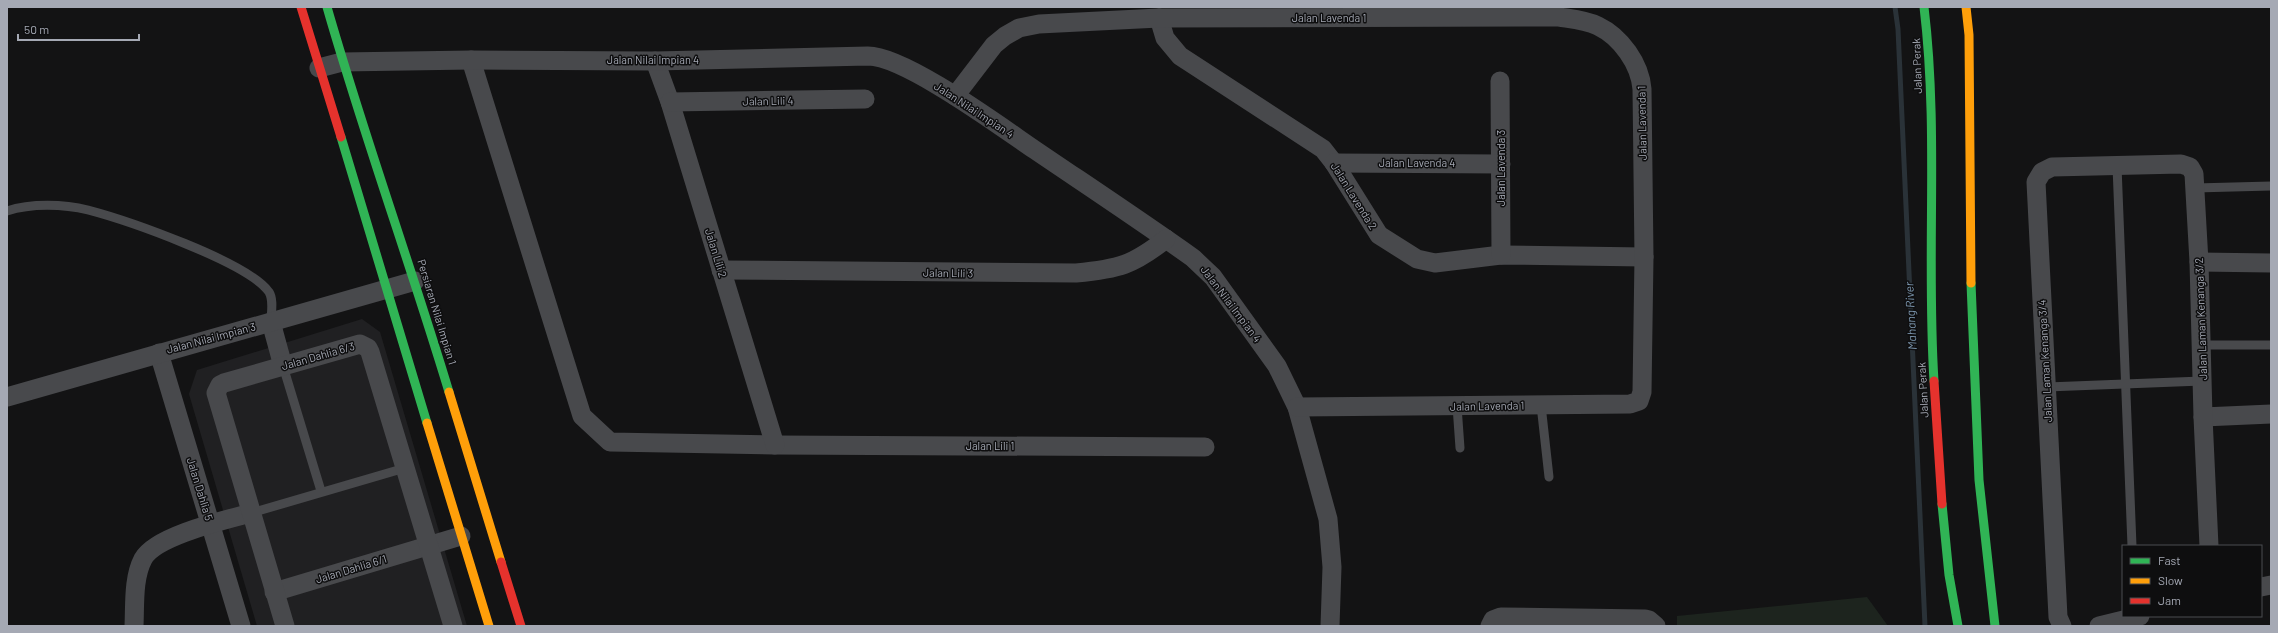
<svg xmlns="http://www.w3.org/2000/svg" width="2278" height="633" viewBox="0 0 2278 633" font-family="Barlow,sans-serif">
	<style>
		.built { fill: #202022 }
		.green { fill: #1d241e }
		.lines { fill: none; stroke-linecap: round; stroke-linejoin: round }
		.stream { stroke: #2a3238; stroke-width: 5 }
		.lane { stroke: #48494c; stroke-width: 9 }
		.street { stroke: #48494c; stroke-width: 19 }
		.fast { stroke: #30b455; stroke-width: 9 }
		.slow { stroke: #ff9f0a; stroke-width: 9 }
		.jam { stroke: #e5322d; stroke-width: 9 }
		.labels { text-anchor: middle; stroke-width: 3; stroke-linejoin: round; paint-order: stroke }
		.street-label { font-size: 11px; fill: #a5a9b4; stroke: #0e0e0f }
		.water-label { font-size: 12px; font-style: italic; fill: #7c96ae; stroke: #0e0e0f }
	</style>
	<rect width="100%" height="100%" fill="#131314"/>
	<path class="built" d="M 362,319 L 380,332 L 467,626 L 257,626 L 189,394 L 197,370 Z"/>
	<path class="green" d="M 1867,597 L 1888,626 L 1677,626 L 1677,616 Z"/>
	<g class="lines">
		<path class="stream" d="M 1895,7 L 1898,29 L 1925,626"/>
		<g class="lane">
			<path d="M 2117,166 L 2132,546"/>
			<path d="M 2195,188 L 2271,186"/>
			<path d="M 7,211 C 31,203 64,204 88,210 C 126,220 248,262 269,292 C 274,300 271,313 271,322"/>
			<path d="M 2201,345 L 2271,345"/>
			<path d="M 283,366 L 321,491"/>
			<path d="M 2047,387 L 2202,381"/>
			<path d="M 1541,405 L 1549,477"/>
			<path d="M 1457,406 L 1460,448"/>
			<path d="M 251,513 L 405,468"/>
		</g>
		<g class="street">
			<path d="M 1159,18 L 1165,38 L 1180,56 L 1323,149 L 1334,163 L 1379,235 L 1417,259 L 1435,263 L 1501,255 L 1644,257"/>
			<path d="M 471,60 L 582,416 L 610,442 L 775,445 L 1205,447"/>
			<path d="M 655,61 L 670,102 L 775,445"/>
			<path d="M 319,68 L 342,62 L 471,60 L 655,61 L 868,56 C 905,56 1001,127 1035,150 C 1088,186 1141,221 1193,258 L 1213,277 L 1277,366 L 1297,407 L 1328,519 L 1332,567 L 1330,626"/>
			<path d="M 1500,81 L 1501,255"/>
			<path d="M 955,96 L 994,45 L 1005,36 L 1019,28 L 1039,24 L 1159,18 L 1559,17 C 1572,19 1586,20 1598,26 C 1621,37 1640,64 1642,89 L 1644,257 L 1642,392 L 1639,401 L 1630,404 L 1297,407"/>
			<path d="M 670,102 L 865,99"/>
			<path d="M 1334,163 L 1501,164"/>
			<path d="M 2199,262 L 2271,263"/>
			<path d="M 721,270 L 1076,273 C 1119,269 1133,265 1166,239"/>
			<path d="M 271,322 L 283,366"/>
			<path d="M 159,353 L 241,626"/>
			<path d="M 7,397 L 415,281"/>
			<path d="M 2203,417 L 2271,414"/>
			<path d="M 2261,587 L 2271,585"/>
			<path d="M 274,592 L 461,536"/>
			<path d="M 134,626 C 135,605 133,578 143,559 C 155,536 225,520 251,513"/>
			<path d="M 285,626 L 216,393 L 220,385 L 224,383 L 360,344 L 368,348 L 370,352 L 453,626"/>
			<path d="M 1490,626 L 1493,620 L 1501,617 L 1645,619 L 1649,620 L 1656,626"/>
			<path d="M 2062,626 L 2058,617 L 2036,182 L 2042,172 L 2052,167 L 2181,164 L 2190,167 L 2194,174 L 2199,262 L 2203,417 L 2209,546"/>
			<path d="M 2099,626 L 2140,616"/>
		</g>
		<g class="fast">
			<path d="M 327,7 C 364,136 410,263 449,392"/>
			<path d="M 1924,7 C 1939,131 1926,256 1934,381"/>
			<path d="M 341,137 L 427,423"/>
			<path d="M 1971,283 L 1979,480 L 1995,626"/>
			<path d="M 1942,504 L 1949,575 L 1958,626"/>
		</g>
		<g class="slow">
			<path d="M 1966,7 L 1969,35 L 1971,283"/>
			<path d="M 449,392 L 501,562"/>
			<path d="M 427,423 L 489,626"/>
		</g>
		<g class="jam">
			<path d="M 301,7 L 341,137"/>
			<path d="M 1934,381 L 1942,504"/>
			<path d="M 501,562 L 521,626"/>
		</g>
	</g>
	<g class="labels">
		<g class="street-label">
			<text x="1329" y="22">Jalan Lavenda 1</text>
			<text x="653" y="64">Jalan Nilai Impian 4</text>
			<text transform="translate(1917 66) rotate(-92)" y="4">Jalan Perak</text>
			<text transform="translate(768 101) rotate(-1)" y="4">Jalan Lili 4</text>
			<text transform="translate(974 110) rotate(33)" y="4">Jalan Nilai Impian 4</text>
			<text transform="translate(1642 123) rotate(-91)" y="4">Jalan Lavenda 1</text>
			<text x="1417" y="167">Jalan Lavenda 4</text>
			<text transform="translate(1501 168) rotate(-90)" y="4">Jalan Lavenda 3</text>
			<text transform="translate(1354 196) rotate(58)" y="4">Jalan Lavenda 2</text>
			<text transform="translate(716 253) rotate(73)" y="4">Jalan Lili 2</text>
			<text transform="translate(948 273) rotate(1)" y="4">Jalan Lili 3</text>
			<text transform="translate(1231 304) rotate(53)" y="4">Jalan Nilai Impian 4</text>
			<text transform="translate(437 312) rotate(73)" y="4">Persiaran Nilai Impian 1</text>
			<text transform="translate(2201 319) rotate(-92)" y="4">Jalan Laman Kenanga 3/2</text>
			<text transform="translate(211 338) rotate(-15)" y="4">Jalan Nilai Impian 3</text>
			<text transform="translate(318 356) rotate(-16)" y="4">Jalan Dahlia 6/3</text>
			<text transform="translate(2045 361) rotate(-93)" y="4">Jalan Laman Kenanga 3/4</text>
			<text transform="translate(1923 390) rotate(-93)" y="4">Jalan Perak</text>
			<text transform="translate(1487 406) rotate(-1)" y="4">Jalan Lavenda 1</text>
			<text x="990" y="450">Jalan Lili 1</text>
			<text transform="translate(200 489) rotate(73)" y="4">Jalan Dahlia 5</text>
			<text transform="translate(351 569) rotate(-17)" y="4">Jalan Dahlia 6/1</text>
		</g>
		<g class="water-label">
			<text transform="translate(1911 316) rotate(-93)" y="4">Mahang River</text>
		</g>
	</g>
	<rect width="2278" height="633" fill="none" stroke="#a5a9b4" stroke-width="16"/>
	<rect x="2122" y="545" width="140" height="72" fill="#0e0e0f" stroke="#4a4c51"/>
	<rect x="2130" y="558" width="20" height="6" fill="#30b455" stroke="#4a4c51"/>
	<text x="2158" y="565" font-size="12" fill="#a5a9b4">Fast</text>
	<rect x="2130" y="578" width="20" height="6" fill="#ff9f0a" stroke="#4a4c51"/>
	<text x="2158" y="585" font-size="12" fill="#a5a9b4">Slow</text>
	<rect x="2130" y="598" width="20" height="6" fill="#e5322d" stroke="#4a4c51"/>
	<text x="2158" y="605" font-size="12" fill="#a5a9b4">Jam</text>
	<path d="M18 34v6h121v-6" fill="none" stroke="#a5a9b4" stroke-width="2"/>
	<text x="24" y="34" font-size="12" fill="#a5a9b4" stroke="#0e0e0f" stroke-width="3" paint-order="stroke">50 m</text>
</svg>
